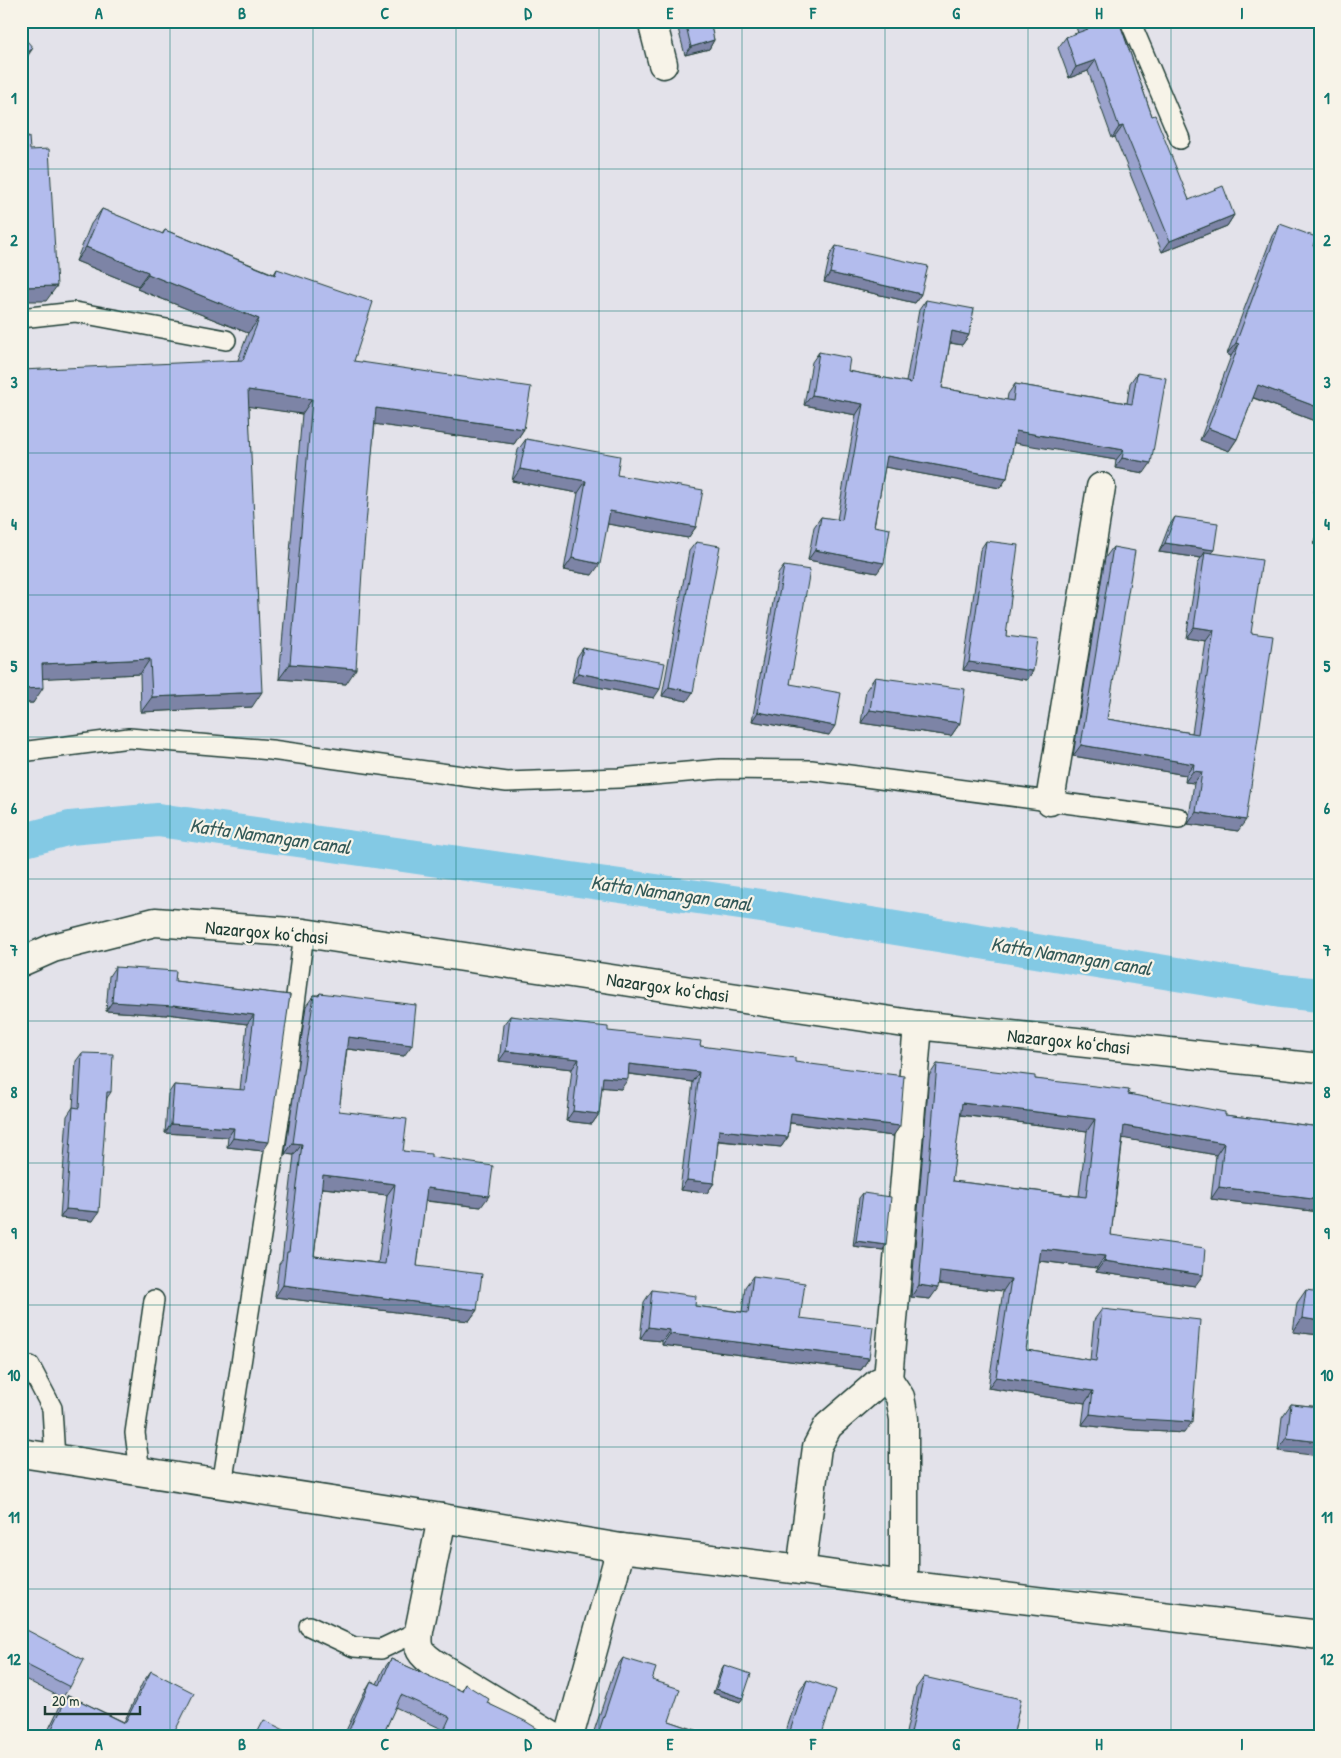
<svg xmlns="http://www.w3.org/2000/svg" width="1341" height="1758" viewBox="0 0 1341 1758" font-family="'Patrick Hand',sans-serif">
  <rect width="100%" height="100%" fill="#e3e2ea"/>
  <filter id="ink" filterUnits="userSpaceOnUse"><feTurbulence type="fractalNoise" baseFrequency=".02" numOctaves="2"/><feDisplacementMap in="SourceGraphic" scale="10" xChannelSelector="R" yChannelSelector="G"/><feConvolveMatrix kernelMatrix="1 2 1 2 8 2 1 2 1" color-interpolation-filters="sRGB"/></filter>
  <g filter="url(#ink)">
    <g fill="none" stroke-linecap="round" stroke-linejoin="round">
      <polyline stroke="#83c9e4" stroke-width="34" points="21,841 70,828 158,820 761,906 1281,991 1320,995"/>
      <defs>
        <g id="service">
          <polyline points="1130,21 1180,139"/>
          <polyline points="21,318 75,312 226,340"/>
          <polyline points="21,752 129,738 271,750 507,782 619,778 721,769 811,770 1179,818"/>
          <polyline points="21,1366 30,1366 52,1408 55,1459"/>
          <polyline points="140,1472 135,1433 154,1300"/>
          <polyline points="222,1485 285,1082 304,933"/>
          <polyline points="309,1626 354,1647 381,1649 419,1631"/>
        </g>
        <g id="minor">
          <polyline points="652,21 663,64"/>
          <polyline points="1050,801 1101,487"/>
          <polyline points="21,962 53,948 155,922 304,933 918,1025 1320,1068"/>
          <polyline points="888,1379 900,1397 904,1419 904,1585"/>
          <polyline points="21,1453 442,1518 621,1548 801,1570 904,1585 1320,1635"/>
          <path d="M442,1518L419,1631C417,1650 420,1653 435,1664L555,1737"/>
          <polyline points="801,1570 817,1447 828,1426 879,1382 888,1379 918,1025"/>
          <polyline points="569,1737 621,1548"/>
        </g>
      </defs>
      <use href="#service" stroke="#1f3d34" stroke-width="22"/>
      <use href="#minor" stroke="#1f3d34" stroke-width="31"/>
      <use href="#service" stroke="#f7f3e8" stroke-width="19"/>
      <use href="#minor" stroke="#f7f3e8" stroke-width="28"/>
    </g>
    <g fill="#9aa2cc" stroke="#1f3d34" fill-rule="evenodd">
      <polygon points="676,21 710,21 714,40 709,49 685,55"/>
      <polygon points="1074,21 1119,21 1152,116 1189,200 1234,215 1227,226 1162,252 1115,137 1112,138 1088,71 1069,78 1058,48 1066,37 1078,33"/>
      <polygon points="102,209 162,234 165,230 274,274 277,269 354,361 524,429 514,444 375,424 346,684 279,679 302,414 249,406 252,707 141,712 140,674 43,678 33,703 21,703 238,360 248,333 137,289 138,286 76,261 91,224"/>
      <polygon points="1280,224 1313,246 1320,249 1320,423 1253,398 1237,439 1229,451 1200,440 1231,356 1227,354 1272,236"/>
      <polygon points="836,246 921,294 915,303 824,282 830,255"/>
      <polygon points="926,300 969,335 962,345 950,343 942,388 1007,400 1008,394 1015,384 1127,403 1130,383 1137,373 1144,473 1115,468 1116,460 1014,442 1007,478 1000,488 885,467 874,526 877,573 808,560 814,527 821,517 837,520 856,415 804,405 812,362 819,352 848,371 906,382 919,310"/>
      <polygon points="526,439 617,475 696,527 688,538 608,524 592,575 564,570 578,493 512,481 518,450"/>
      <polygon points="1320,477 1320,494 1314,492"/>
      <polygon points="1175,517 1214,550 1212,553 1251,633 1238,831 1188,824 1194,783 1185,782 1186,775 1073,756 1105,558 1113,547 1107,719 1192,733 1206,641 1186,638 1198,563 1201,558 1159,552 1169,526"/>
      <polygon points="1320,526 1320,546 1313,544"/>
      <polygon points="986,541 1006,636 1033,671 1027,680 963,670 980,550"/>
      <polygon points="696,542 687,701 662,696 689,551"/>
      <polygon points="784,566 790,684 829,735 752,721 778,574"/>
      <polygon points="583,648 654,698 572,682 577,657"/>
      <polygon points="875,677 960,723 951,736 861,723 866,690"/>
      <polygon points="115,967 175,981 290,995 263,1151 227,1147 228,1137 165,1133 168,1094 174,1085 240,1090 247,1024 167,1014 167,1015 106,1011 109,976"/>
      <path d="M320,993L404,1056L347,1049L339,1111L403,1151L431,1157L481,1207L425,1201L417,1266L477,1310L469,1321L275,1297L279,1264L282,1260L294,1155L285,1154L306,1006L314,995H318ZM322,1188L387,1195L378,1263L314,1256Z"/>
      <polygon points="510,1016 700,1046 795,1062 900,1126 893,1136 790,1123 788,1137 781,1147 718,1141 714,1183 707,1193 680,1190 693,1082 628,1074 621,1089 602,1087 599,1114 592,1124 566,1121 572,1069 499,1061 503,1025"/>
      <polygon points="82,1053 111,1092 107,1098 93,1221 60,1218 67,1116 73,1107 76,1061"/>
      <path d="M937,1064L1035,1079L1128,1094L1225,1115L1320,1127V1212L1211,1199L1216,1155L1123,1138L1111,1235L1195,1286L1096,1272L1097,1268L1039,1261L1026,1350L1090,1360L1094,1320L1102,1309L1184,1433L1117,1429L1082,1425L1085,1403L988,1388L1003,1291L939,1284L930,1299L911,1297L929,1076ZM960,1115L1087,1131L1079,1196L952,1181Z"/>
      <polygon points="863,1193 886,1245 883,1250 853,1246 859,1198"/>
      <polygon points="753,1276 800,1318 869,1358 861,1370 662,1345 662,1341 640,1339 644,1302 652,1290 695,1306 742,1312 745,1287"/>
      <polygon points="1306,1290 1320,1335 1293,1332 1297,1303"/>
      <polygon points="1291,1404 1320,1407 1278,1451 1282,1417"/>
      <polygon points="21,1627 70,1687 62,1698 21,1677"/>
      <polygon points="623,1658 652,1680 669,1721 716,1737 592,1737 615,1669"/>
      <polygon points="391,1659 461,1691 465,1684 487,1703 551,1737 438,1737 442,1729 395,1707 382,1737 343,1737 364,1693 371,1681 377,1684 383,1670"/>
      <polygon points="724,1665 743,1698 740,1702 713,1693 721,1670"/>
      <polygon points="151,1671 172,1737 45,1737 60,1706 68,1695 124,1722 143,1682"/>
      <polygon points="924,1677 1013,1737 905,1737 916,1688"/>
      <polygon points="807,1680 821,1737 784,1737 799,1692"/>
    </g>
    <g fill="#7d84a6" stroke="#1f3d34">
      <polygon points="714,40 709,49 685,55 691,47"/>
      <polygon points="33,48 27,57 21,62 21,58"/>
      <polygon points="1096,60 1088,71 1069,78 1076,67"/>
      <polygon points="1123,126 1115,137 1112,138 1119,127"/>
      <polygon points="1234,215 1227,226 1162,252 1170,241"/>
      <polygon points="86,247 148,272 138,286 76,261"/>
      <polygon points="830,273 921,294 915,303 824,282"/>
      <polygon points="148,274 259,319 248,333 137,289"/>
      <polygon points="57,286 46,301 21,301 21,287"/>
      <polygon points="952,331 969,335 962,345 945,342"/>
      <polygon points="1236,343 1239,344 1231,356 1227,354"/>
      <polygon points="1258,385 1320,408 1320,423 1249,396"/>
      <polygon points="248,390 312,399 302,414 238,405"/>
      <polygon points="812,395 863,404 856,415 804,405"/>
      <polygon points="376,408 524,429 514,444 366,423"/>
      <polygon points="1208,428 1237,439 1229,451 1200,440"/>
      <polygon points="1016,431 1124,450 1116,460 1009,442"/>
      <polygon points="887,456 1007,478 1000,488 879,466"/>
      <polygon points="1122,458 1151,463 1144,473 1115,468"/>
      <polygon points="520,469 586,481 578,493 512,481"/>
      <polygon points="1320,484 1320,494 1314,492"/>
      <polygon points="610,511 696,527 688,538 602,523"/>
      <polygon points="1320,534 1320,546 1313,544"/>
      <polygon points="1165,543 1214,550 1208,559 1205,552 1201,558 1159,552"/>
      <polygon points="815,550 884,563 877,573 808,560"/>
      <polygon points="572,558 600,564 592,575 564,570"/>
      <polygon points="1194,627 1214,630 1206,641 1186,638"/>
      <polygon points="150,659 140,674 32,679 42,664"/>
      <polygon points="969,662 1033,671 1027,680 963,670"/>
      <polygon points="290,664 356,669 346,684 279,679"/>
      <polygon points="578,673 660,689 654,698 572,682"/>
      <polygon points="669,687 693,692 687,701 662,696"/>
      <polygon points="43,688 33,703 21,703 21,689"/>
      <polygon points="262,692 252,707 141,712 152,697"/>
      <polygon points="870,710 960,723 951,736 861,723"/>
      <polygon points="758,712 835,726 829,735 752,721"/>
      <polygon points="1081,745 1194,764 1186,775 1073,756"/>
      <polygon points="1193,771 1202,772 1194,783 1185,782"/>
      <polygon points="1196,812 1246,820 1238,831 1188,824"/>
      <polygon points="112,1002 173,1005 254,1015 247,1024 167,1014 167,1015 106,1011"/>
      <polygon points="348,1037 412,1045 404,1056 340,1048"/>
      <polygon points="506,1051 579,1059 572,1069 499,1061"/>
      <polygon points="629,1064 699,1072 693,1082 622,1073"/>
      <polygon points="603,1077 628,1079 621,1089 596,1087"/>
      <polygon points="962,1103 1095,1119 1087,1131 954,1114"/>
      <polygon points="573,1111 599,1114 592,1124 566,1121"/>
      <polygon points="791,1113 900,1126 893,1136 784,1122"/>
      <polygon points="171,1124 234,1128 228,1137 165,1133"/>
      <polygon points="1124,1126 1224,1143 1216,1155 1116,1137"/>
      <polygon points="719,1130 788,1137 781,1147 712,1140"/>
      <polygon points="233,1138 269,1142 263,1151 227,1147"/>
      <polygon points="293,1143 302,1144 294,1155 285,1154"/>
      <polygon points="323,1175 395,1184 387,1195 315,1187"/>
      <polygon points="687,1180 714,1183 707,1193 680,1190"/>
      <polygon points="1219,1187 1320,1200 1320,1212 1211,1199"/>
      <polygon points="427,1188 489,1196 481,1207 419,1200"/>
      <polygon points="66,1209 99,1212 93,1221 60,1218"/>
      <polygon points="856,1241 886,1245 883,1250 853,1246"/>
      <polygon points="1041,1249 1105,1256 1097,1268 1033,1260"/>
      <polygon points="1104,1261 1203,1275 1195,1286 1096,1272"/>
      <polygon points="940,1271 1011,1279 1003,1291 932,1283"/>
      <polygon points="283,1285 477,1310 469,1321 275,1297"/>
      <polygon points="919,1285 938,1288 930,1299 911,1297"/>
      <polygon points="1302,1318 1320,1321 1320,1335 1293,1332"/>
      <polygon points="648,1327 670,1330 662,1341 640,1339"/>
      <polygon points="670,1334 869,1358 861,1370 662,1345"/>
      <polygon points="996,1377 1093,1391 1085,1403 988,1388"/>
      <polygon points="1090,1414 1192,1422 1184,1433 1117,1429 1082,1425"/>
      <polygon points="1287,1438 1320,1442 1320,1456 1278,1451"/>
      <polygon points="716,1689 743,1698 740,1702 713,1693"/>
    </g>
    <g fill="#b3bced" stroke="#1f3d34" fill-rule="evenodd">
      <polygon points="685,21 710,21 714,40 691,47"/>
      <polygon points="1085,21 1119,21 1152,116 1155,115 1189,200 1223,186 1234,215 1170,241 1123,126 1119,127 1096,60 1076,67 1066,37 1088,29"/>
      <polygon points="21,34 33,48 21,58"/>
      <polygon points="29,137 30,150 49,149 57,286 21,287 21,138"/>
      <polygon points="102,209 163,234 165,230 275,275 277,269 373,302 354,361 531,387 524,429 376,408 362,571 356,669 290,664 312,399 248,390 262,692 152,697 150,659 42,664 43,688 21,689 21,370 243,360 259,319 148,274 148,272 86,247"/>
      <polygon points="1280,224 1316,237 1313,246 1320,249 1320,408 1258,385 1237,439 1208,428 1239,344 1236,343"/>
      <polygon points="836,246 928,266 921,294 830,273"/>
      <polygon points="926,300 974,309 969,335 952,331 942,388 1013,401 1015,384 1132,404 1137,373 1166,378 1151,463 1122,458 1124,450 1016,431 1007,478 887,456 874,526 890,529 884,563 815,550 821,517 842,520 863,404 812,395 819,352 850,358 848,371 911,383"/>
      <polygon points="526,439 620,456 617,475 703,490 696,527 610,511 600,564 572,558 586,481 520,469"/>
      <polygon points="1175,517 1218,523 1214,550 1165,543"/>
      <polygon points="986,541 1018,545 1006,636 1038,640 1033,671 969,662"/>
      <polygon points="696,542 720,546 693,692 669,687"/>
      <polygon points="1113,547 1135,551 1107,719 1198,734 1214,630 1194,627 1205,552 1262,560 1251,633 1273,636 1246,820 1196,812 1202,772 1193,771 1194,764 1081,745"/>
      <polygon points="784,566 810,570 790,684 841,693 835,726 758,712"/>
      <polygon points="583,648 665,663 660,689 578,673"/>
      <polygon points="875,677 965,689 960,723 870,710"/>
      <polygon points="115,967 176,971 175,981 290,995 269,1142 233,1138 234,1128 171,1124 174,1085 245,1090 254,1015 173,1005 173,1006 112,1002"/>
      <path d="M320,993L416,1005L412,1045L348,1037L339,1111L407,1119L403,1151L431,1154V1157L493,1166L489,1196L427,1188L417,1266L482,1274L477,1310L283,1285L287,1252H289L302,1144L293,1143L314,995L319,996ZM323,1175L395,1184L385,1264L314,1256Z"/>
      <polygon points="510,1016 608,1027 608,1031 701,1041 700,1046 795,1058 795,1062 904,1076 900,1126 791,1113 788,1137 719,1130 714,1183 687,1180 699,1072 629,1064 628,1079 603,1077 599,1114 573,1111 579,1059 506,1051"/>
      <polygon points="82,1053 113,1054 111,1092 107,1092 99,1212 66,1209 73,1107 79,1108"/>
      <path d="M937,1064L1035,1076V1079L1129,1090L1128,1094L1225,1112V1115L1320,1127V1200L1219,1187L1224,1143L1124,1126L1111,1235L1205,1248L1203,1275L1104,1261L1105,1256L1041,1249L1026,1350L1096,1361L1102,1309L1200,1320L1192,1422L1125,1418L1090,1414L1093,1391L996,1377L1011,1279L940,1271L938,1288L919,1285ZM962,1103L1095,1119L1086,1197L952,1181Z"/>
      <polygon points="863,1193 891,1197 886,1245 856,1241"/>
      <polygon points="753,1276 805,1283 800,1318 873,1327 869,1358 670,1334 670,1330 648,1327 652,1290 696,1296 695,1306 748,1313"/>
      <polygon points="1306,1290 1320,1292 1320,1321 1302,1318"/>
      <polygon points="1291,1404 1320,1407 1320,1442 1287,1438"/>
      <polygon points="21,1627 84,1660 70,1687 21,1662"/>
      <polygon points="623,1658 656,1668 652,1680 680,1689 669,1721 716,1737 597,1737"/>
      <polygon points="391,1659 462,1691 465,1684 489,1699 487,1703 525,1721 551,1737 441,1737 450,1717 401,1695 382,1737 346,1737 371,1681 380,1685"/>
      <polygon points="724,1665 751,1674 743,1698 716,1689"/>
      <polygon points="151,1671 194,1693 172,1737 48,1737 68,1695 125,1723"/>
      <polygon points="924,1677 1021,1699 1013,1737 910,1737"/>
      <polygon points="807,1680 836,1690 821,1737 788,1737"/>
      <polygon points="264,1720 298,1737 255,1737"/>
      <polygon points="1242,1733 1320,1735 1320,1737 1242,1737"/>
    </g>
  </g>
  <path fill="none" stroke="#0f766e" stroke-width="1" stroke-opacity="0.55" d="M170,21V1737M313,21V1737M456,21V1737M599,21V1737M742,21V1737M885,21V1737M1028,21V1737M1171,21V1737M21,169H1320M21,311H1320M21,453H1320M21,595H1320M21,737H1320M21,879H1320M21,1021H1320M21,1163H1320M21,1305H1320M21,1447H1320M21,1589H1320"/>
  <g text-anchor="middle" stroke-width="4.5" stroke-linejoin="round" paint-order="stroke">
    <g font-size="19" fill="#1f3d34" stroke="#f7f3e8">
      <text transform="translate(267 932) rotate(5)" y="7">Nazargox koʻchasi</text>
      <text transform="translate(668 987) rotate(8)" y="7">Nazargox koʻchasi</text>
      <text transform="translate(1069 1041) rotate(6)" y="7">Nazargox koʻchasi</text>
    </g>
    <g font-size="20" font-style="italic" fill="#335957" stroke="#f7f3e8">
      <text transform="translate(270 836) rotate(8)" y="7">Katta Namangan canal</text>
      <text transform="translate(671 893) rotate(8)" y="7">Katta Namangan canal</text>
      <text transform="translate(1071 956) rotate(9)" y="7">Katta Namangan canal</text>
    </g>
  </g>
  <rect width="1341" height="1758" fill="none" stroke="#f7f3e8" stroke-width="55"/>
  <path d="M45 1706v8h95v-8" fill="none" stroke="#1f3d34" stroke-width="2.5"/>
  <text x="52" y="1706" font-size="15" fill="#1f3d34" stroke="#f7f3e8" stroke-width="4" paint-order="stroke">20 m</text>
  <rect x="28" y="28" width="1286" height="1702" fill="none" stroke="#0f766e" stroke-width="2"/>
  <g font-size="16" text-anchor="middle" font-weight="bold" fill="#0f766e">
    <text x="99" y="19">A</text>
    <text x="242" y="19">B</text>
    <text x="385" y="19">C</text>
    <text x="528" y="19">D</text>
    <text x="670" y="19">E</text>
    <text x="813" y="19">F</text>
    <text x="956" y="19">G</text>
    <text x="1099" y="19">H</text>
    <text x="1242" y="19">I</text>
    <text x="14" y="104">1</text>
    <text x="1327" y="104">1</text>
    <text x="14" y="246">2</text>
    <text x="1327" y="246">2</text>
    <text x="14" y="388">3</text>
    <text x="1327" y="388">3</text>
    <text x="14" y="530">4</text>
    <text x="1327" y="530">4</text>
    <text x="14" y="672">5</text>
    <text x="1327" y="672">5</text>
    <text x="14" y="814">6</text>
    <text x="1327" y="814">6</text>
    <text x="14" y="956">7</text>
    <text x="1327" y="956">7</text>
    <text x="14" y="1098">8</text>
    <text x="1327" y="1098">8</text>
    <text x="14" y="1239">9</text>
    <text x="1327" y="1239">9</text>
    <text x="14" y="1381">10</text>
    <text x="1327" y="1381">10</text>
    <text x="14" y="1523">11</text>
    <text x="1327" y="1523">11</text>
    <text x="14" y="1665">12</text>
    <text x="1327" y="1665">12</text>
    <text x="99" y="1750">A</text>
    <text x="242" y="1750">B</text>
    <text x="385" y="1750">C</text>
    <text x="528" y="1750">D</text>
    <text x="670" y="1750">E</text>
    <text x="813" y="1750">F</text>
    <text x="956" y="1750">G</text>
    <text x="1099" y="1750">H</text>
    <text x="1242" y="1750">I</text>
  </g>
</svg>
